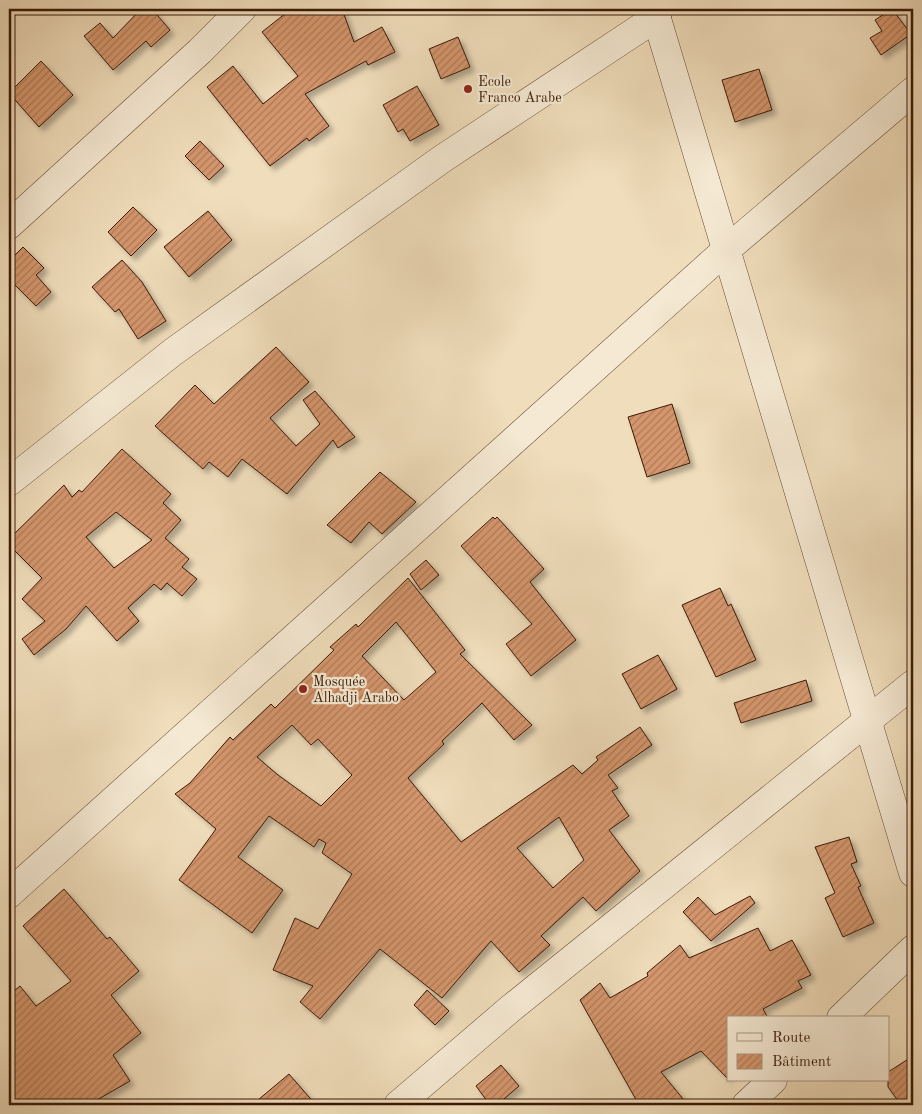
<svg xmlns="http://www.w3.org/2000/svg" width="922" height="1114" viewBox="0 0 922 1114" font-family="'Old Standard TT',serif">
  <defs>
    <pattern id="building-hatch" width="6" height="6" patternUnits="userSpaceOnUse" patternTransform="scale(1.25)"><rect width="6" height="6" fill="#d5966d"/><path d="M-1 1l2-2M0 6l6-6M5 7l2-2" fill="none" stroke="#ae7a58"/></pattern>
    <filter id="shadow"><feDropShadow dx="4.5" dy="4.5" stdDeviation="2.5" flood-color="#0004"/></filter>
  </defs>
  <rect width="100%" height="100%" fill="#f0ddbb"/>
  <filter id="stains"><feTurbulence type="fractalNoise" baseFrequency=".004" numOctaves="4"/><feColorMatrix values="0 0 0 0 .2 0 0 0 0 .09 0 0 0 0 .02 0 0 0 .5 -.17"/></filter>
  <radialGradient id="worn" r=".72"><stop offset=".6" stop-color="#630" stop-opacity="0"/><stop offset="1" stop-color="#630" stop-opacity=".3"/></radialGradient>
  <g fill="url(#building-hatch)" stroke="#391906" fill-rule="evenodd" filter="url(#shadow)">
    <polygon points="141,9 152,9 170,30 151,47 146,41 113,70 84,36 100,23 113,38"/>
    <polygon points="291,9 342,9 354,42 382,27 395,52 368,65 366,61 305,94 329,126 309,141 307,138 270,166 207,87 233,66 263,104 298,76 262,32"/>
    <polygon points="892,9 911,34 881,55 870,38 882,31 875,20"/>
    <polygon points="458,37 470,67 441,79 429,49"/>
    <polygon points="41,61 73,95 39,127 9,93"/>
    <polygon points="759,69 772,110 735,122 722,80"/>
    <polygon points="417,86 439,125 410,141 403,129 398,132 383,105"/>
    <polygon points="200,141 224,166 209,180 185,156"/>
    <polygon points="133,207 157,230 131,256 108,232"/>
    <polygon points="208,211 232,240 189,277 164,247"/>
    <polygon points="23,247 44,268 36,275 51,292 36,306 9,279 9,261"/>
    <polygon points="122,260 142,282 166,321 138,339 119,309 115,312 92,287"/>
    <polygon points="276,347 309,382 270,418 296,446 320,424 303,400 315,391 355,437 338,448 333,440 287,494 242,459 228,477 209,462 203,469 155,426 195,385 214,404"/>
    <polygon points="672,404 690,463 647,477 628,417"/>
    <path d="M122,449L171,494L163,503L181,520L165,538L189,559L182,567L197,579L182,596L167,583L161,590L154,584L128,608L139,621L117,641L86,606L66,629L34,655L22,639L45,621L22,599L42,578L9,545V539L64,485L72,497L79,490L82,492ZM116,512L152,540L114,568L86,537Z"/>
    <polygon points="380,472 416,502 382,534 369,522 351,543 327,525"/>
    <polygon points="493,517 495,519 497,517 544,569 530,582 576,640 531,676 506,644 532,624 461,546"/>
    <polygon points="426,560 439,575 421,590 410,574"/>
    <path d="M408,578L465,650L460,654L532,725L514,740L482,703L442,741L444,744L408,778L461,842L573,765L582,774L598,760L596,757L640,727L652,745L608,775L618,788L612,791L629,816L609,830L640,871L596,911L583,897L541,936L550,945L519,972L491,941L442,998L380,949L320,1019L300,1002L313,986L273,970L295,918L318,929L352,874L322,853L326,843L319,839L314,847L269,816L238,857L283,890L252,933L179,880L216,829L175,794L190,783L230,737L233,740L271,704L275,708L334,650L330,647L356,624L358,627ZM396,622L436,672L404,700L362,656ZM292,725L311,745L318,739L352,775L321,806L278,775L257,757ZM559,817L584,860L553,888L517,848Z"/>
    <polygon points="720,588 728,606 731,604 756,660 716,677 682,605"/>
    <polygon points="658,655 677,689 641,709 622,674"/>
    <polygon points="806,680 812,701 741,723 734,703"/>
    <polygon points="849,837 857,862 851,864 861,886 858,887 874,923 843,937 825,898 835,893 815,847"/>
    <polygon points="64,889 107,939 110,937 139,971 111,995 141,1033 113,1055 130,1081 88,1105 18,1105 9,1094 9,995 20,986 36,1006 71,981 23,926"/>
    <polygon points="750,896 755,903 711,941 683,912 698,897 715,915"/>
    <polygon points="758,928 770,951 792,940 811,975 798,981 802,988 763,1009 768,1018 728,1018 728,1079 701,1051 661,1072 688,1105 639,1105 580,1000 600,983 610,998 648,976 647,973 680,945 689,958"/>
    <polygon points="427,990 449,1011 435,1025 414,1005"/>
    <polygon points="913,1056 913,1105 901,1105 888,1087 888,1072"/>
    <polygon points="501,1065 519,1086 497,1105 490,1105 476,1086"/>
    <polygon points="289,1074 316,1105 252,1105"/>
  </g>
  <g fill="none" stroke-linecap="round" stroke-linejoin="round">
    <defs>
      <g id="minor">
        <polyline points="654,9 913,873"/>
        <polyline points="9,225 200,51 242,9"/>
        <polyline points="9,482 173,352 442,159 657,17"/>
        <polyline points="9,894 726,250 913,91"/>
        <polyline points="841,1018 913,949"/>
        <polyline points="398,1105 510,1009 913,684"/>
        <polyline points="746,1105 773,1080"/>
      </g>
    </defs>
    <use href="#minor" stroke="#674a33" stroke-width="29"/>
    <use href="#minor" stroke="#f5e9d3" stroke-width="28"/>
  </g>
  <g fill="#8f2418" stroke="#f5e9d3" stroke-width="2">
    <circle cx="468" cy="89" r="5"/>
    <circle cx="303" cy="689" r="5"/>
  </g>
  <g text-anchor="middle" stroke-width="4.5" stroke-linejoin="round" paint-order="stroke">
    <g font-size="14" fill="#391906" stroke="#f5e9d3" text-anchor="start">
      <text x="478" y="86">Ecole<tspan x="478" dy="16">Franco Arabe</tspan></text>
      <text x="313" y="686">Mosquée<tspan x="313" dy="16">Alhadji Arabo</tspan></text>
    </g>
  </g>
  <rect width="922" height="1114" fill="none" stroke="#f0ddbb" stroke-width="30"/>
  <rect x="10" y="10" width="902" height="1094" fill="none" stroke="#391906" stroke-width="2.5"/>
  <rect x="15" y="15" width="892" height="1084" fill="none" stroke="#391906"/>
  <rect x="727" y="1016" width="162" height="65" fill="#f5e9d3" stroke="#aa9681"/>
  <rect x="737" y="1033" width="25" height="8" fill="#f5e9d3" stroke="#aa9681"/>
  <text x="772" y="1042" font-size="15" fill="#391906">Route</text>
  <rect x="737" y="1054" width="25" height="15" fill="url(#building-hatch)" stroke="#aa9681"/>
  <text x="772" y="1066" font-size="15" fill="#391906">Bâtiment</text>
  <rect width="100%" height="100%" filter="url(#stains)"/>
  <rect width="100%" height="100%" fill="url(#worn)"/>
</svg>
